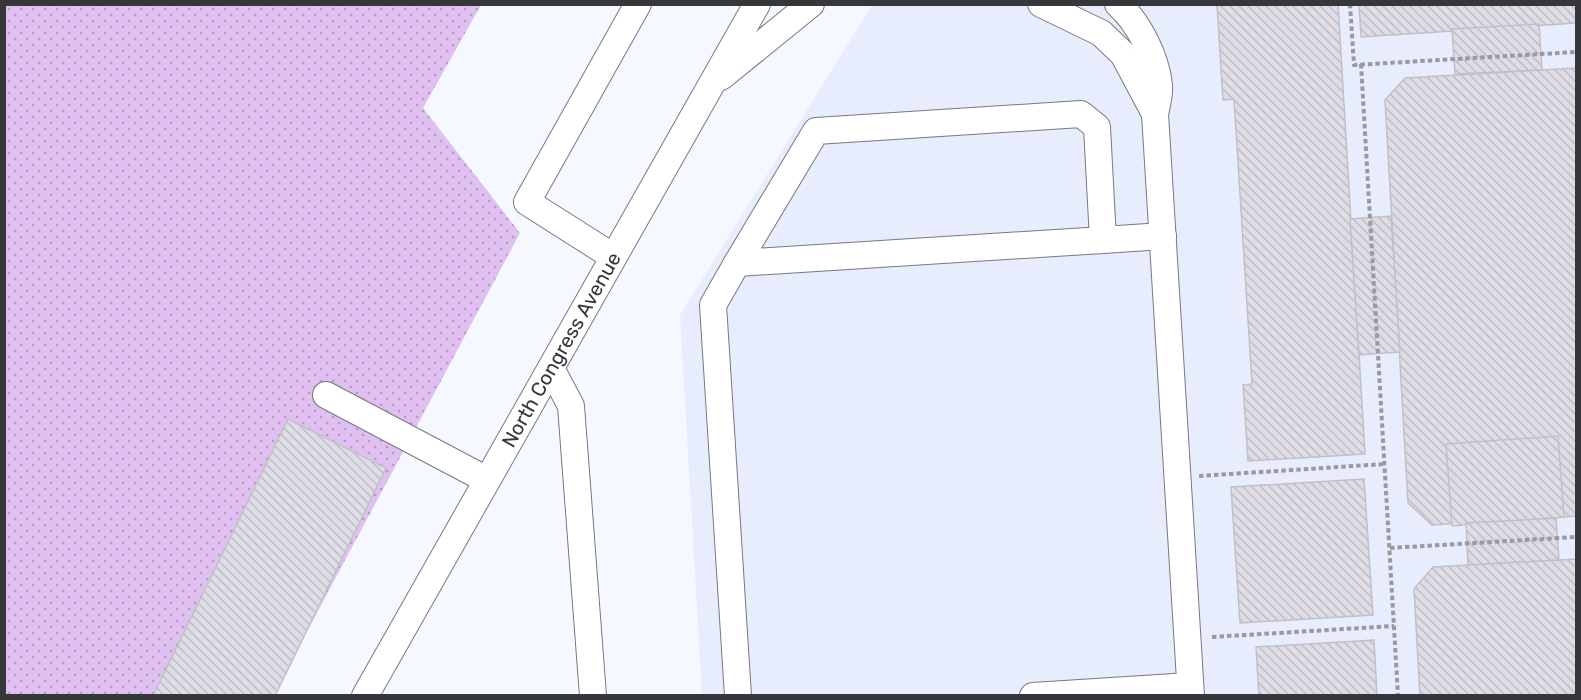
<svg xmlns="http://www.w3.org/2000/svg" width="1581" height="700" viewBox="0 0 1581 700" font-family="Rubik,sans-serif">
  <defs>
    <pattern id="grass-dots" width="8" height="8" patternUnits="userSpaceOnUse" patternTransform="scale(1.5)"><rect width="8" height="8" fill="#dfc0f0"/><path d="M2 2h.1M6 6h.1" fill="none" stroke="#b69dc3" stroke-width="1.8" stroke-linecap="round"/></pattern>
    <pattern id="building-back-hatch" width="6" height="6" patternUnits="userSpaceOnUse" patternTransform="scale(1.5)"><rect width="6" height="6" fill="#dedde6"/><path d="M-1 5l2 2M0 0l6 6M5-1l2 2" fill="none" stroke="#bfbec6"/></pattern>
  </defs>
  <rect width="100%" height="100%" fill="#f6f8ff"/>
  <polygon fill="#e7edfd" points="872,5 1576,5 1576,695 702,695 680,315"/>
  <polygon fill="url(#grass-dots)" points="4,5 481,5 423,108 520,233 273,695 5,695"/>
  <g fill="url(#building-back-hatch)" stroke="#c1c0c8" stroke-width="1.5">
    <polygon points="1217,4 1338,4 1365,454 1248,461 1243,385 1252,384 1234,99 1223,100"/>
    <polygon points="1359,4 1576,4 1576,23 1361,37"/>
    <polygon points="1539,24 1542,70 1455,74 1452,29"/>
    <polygon points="1576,68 1576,516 1432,525 1408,503 1385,100 1405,78"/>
    <polygon points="1391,216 1400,352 1359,355 1350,219"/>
    <polygon points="288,419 386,468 275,696 153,696"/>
    <polygon points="1558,436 1564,517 1452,526 1446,444"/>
    <polygon points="1364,479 1373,615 1240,623 1231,487"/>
    <polygon points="1556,518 1559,560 1468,565 1466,523"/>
    <polygon points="1576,559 1576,696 1420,696 1414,589 1433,567"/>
    <polygon points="1374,640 1377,696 1259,696 1256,647"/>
  </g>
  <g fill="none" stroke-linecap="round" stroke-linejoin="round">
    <defs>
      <g id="minor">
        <polyline points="1041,4 1101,33 1123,54 1155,114"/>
        <path d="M1118,4C1139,23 1156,57 1159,85C1160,94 1157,105 1155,114L1191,696"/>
        <polyline points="721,77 811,4"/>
        <polyline points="1103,240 1097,127 1081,114 816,131 737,263 1103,240 1163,236"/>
        <polyline points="612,256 527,202 638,4"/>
        <polyline points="737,263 713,305 738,696"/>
        <polyline points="551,368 571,406 593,696"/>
        <polyline points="326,395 487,480"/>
        <path id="s1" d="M365,696L757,4"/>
        <polyline points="1033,696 1190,686"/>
      </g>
    </defs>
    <use href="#minor" stroke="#767981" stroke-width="28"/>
    <g stroke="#999a9f" stroke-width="4" stroke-dasharray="4.5 3" stroke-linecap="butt">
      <polyline points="1350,4 1354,65 1576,52"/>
      <polyline points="1361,64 1398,696"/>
      <polyline points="1199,476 1385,464"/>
      <polyline points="1390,548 1576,537"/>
      <polyline points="1212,637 1394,626"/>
    </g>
    <use href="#minor" stroke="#fff" stroke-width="26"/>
  </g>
  <g text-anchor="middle" stroke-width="4.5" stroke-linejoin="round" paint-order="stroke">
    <g font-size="20" fill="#36373a" stroke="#fff">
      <text dy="7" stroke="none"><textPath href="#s1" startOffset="398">North Congress Avenue</textPath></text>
    </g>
  </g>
  <rect width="1581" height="700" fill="none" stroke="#36373a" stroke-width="12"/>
</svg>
